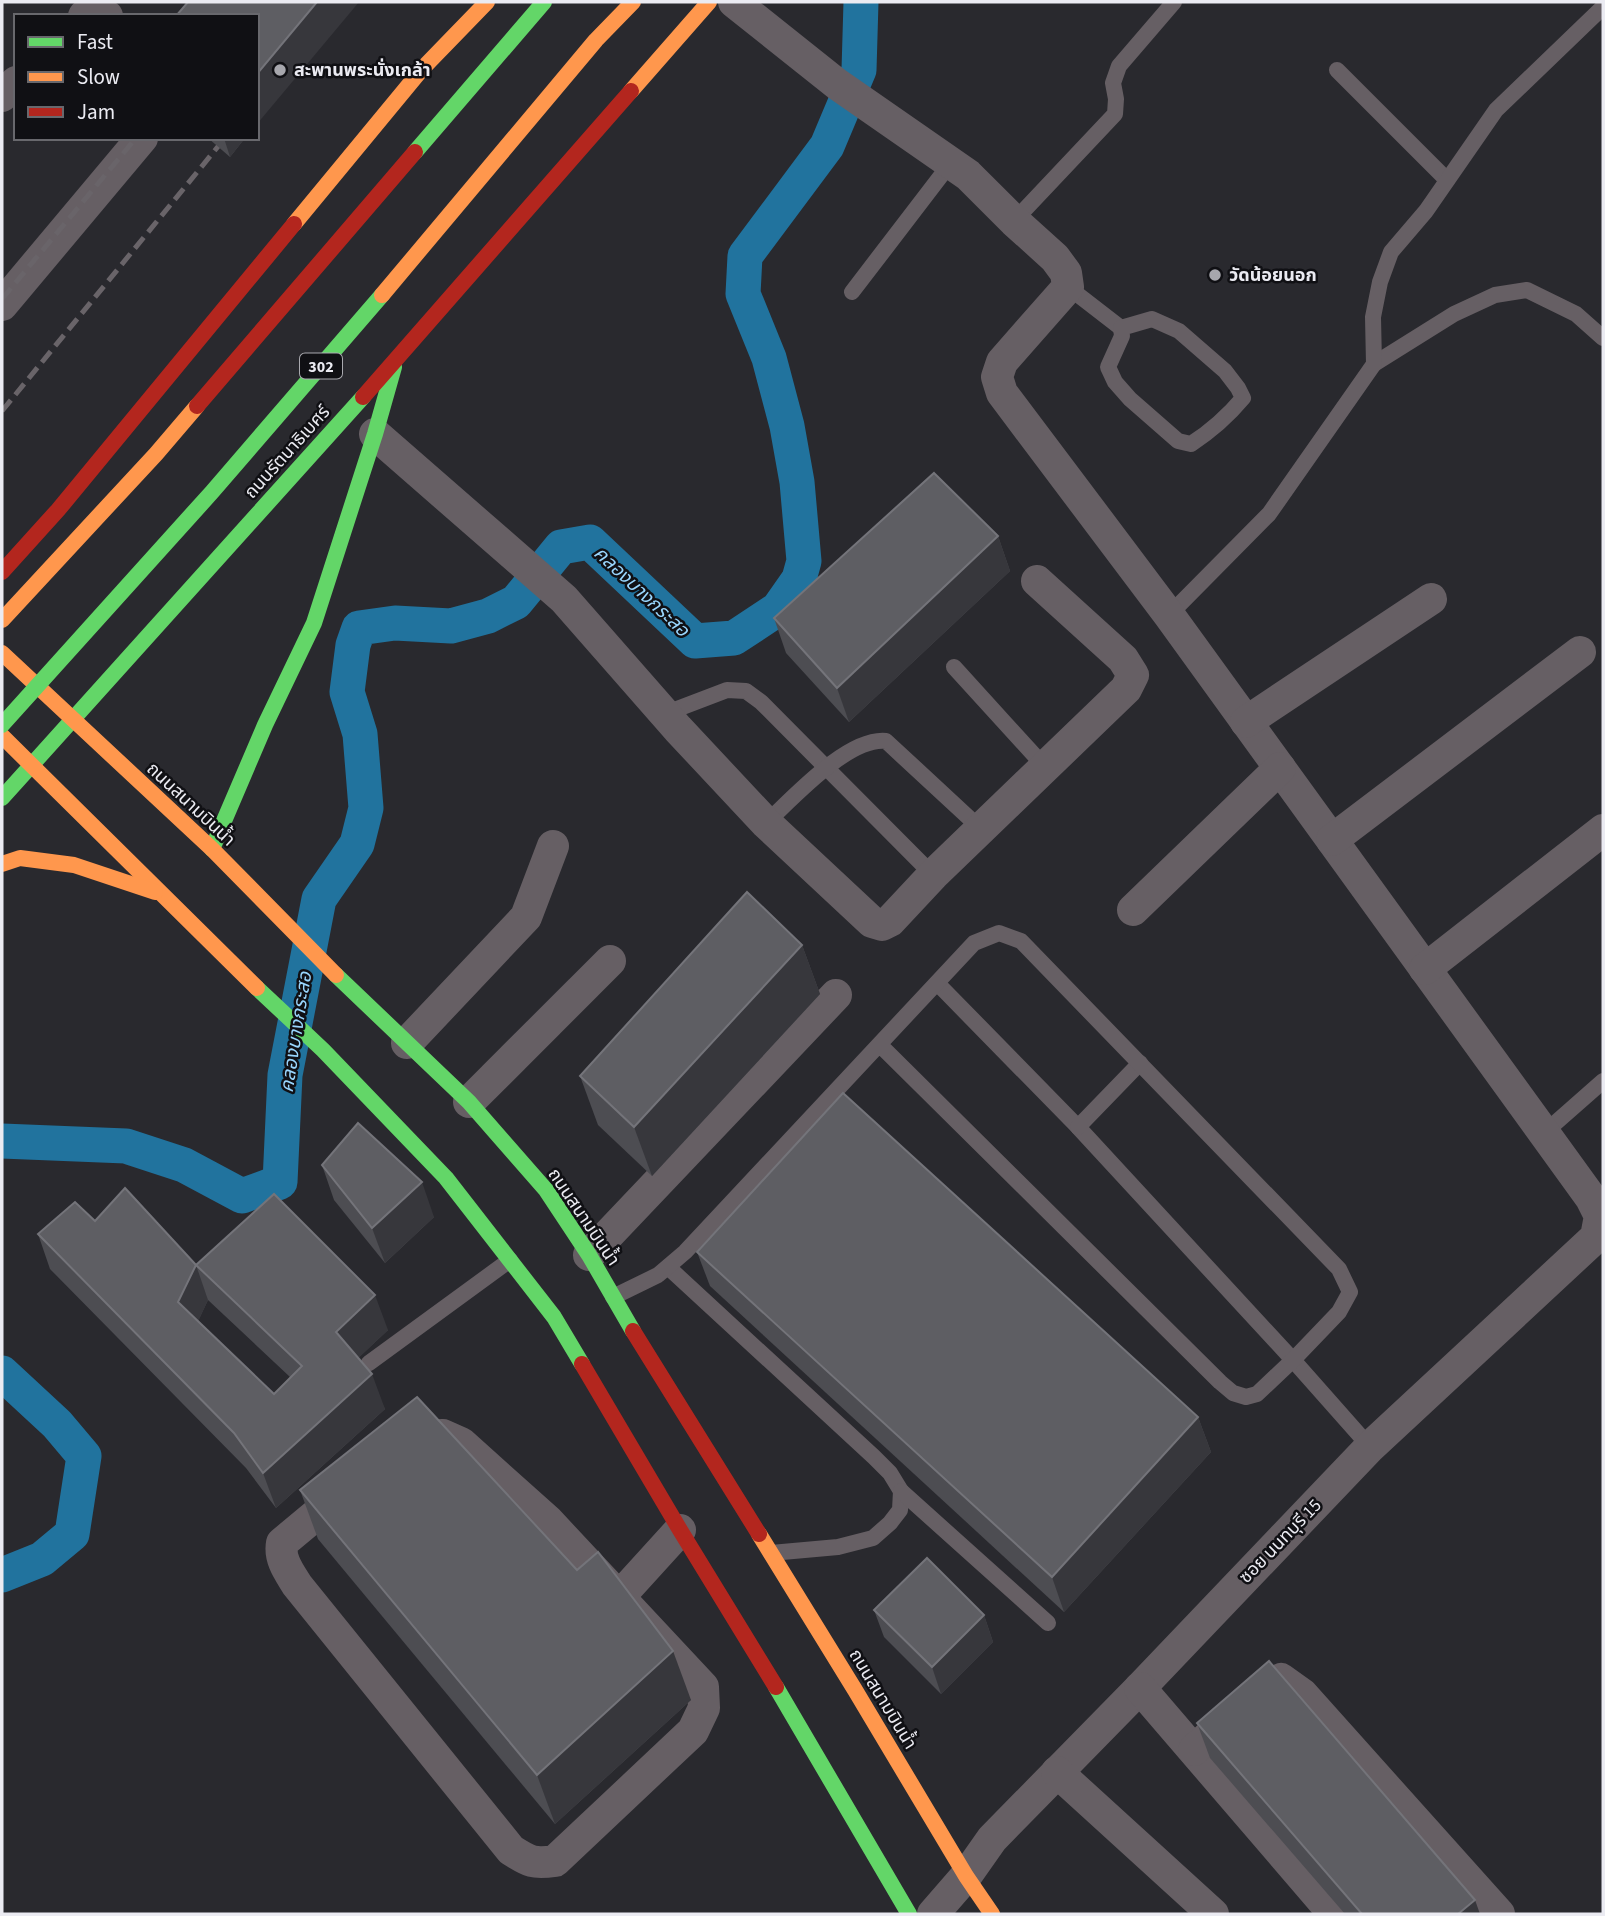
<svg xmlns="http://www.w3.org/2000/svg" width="1605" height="1916" viewBox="0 0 1605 1916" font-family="'Source Sans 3','Noto Sans Thai',sans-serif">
  <rect width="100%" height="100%" fill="#29292e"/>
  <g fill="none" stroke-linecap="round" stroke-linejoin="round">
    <g stroke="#21739e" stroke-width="35">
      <polyline points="2,1141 126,1146 184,1165 242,1196 280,1182 285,1075 319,899 357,844 366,808 360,734 347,692 353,645 359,628 395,623 451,626 488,616 516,602 561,547 590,542 695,641 734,638 778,609 799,579 804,561 797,482 787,426 769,358 743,294 745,256 827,146 859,70 861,2"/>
      <polyline points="2,1373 57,1424 84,1456 72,1534 42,1559 2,1575"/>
    </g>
    <g stroke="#665f64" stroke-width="16">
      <polyline points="1337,70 1447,180"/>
      <polyline points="1014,221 1115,114 1116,99 1113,83 1119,66 1174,2"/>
      <polyline points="1068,287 1121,328"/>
      <polyline points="852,292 950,164"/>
      <path d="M1152,319L1179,331L1225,371L1238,388L1243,398C1228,416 1211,431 1191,444L1178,441L1130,399L1115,382L1108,367L1122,336L1121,328Z"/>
      <polyline points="1374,364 1454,314 1495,295 1527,290 1576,314 1603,338"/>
      <polyline points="1169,615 1269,514 1374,364 1373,317 1380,282 1391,252 1426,211 1496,110 1603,7"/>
      <polyline points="954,667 1045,767"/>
      <polyline points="664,714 727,690 746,691 761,702 933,875"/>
      <path d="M766,823C793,798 848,737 886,741L981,829"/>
      <polyline points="937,983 1078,1127 1293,1360 1370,1447"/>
      <polyline points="1078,1127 1140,1063"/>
      <polyline points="1544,1133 1603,1081"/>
      <polyline points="668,1267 874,1457 890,1473 901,1491 900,1510 890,1523 873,1538 838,1547 771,1553"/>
      <polyline points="613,1297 658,1275 685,1252 974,943 999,933 1021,941 1339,1269 1350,1292 1339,1312 1293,1360 1257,1394 1246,1397 1233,1393 1220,1382 880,1045"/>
      <polyline points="369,1363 510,1260"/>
      <polyline points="901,1491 1048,1623"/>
    </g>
    <g stroke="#665f64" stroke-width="32">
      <polyline points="734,2 837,84 968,175 1014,221 1055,258 1066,273 1068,287 1002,362 997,377 1002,393 1169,615 1544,1133 1591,1198 1600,1216 1596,1237 1370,1447 1140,1688 992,1839 966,1876 933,1914"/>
      <path d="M84,16C91,14 101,12 107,16"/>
      <polyline points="2,96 16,82"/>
      <polyline points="2,305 142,138"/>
      <polyline points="375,434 564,599 678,729 766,823 872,922 882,925 890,921 933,875 1126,689 1133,675 1123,659 1037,581"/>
      <polyline points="1246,722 1431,599"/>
      <polyline points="1332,840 1580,652"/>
      <polyline points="1133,910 1280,768"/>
      <polyline points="1425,969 1603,830"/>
      <polyline points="407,1043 526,917 553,846"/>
      <polyline points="469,1102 610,961"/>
      <polyline points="589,1255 836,995"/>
      <path d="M443,1435L461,1443L548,1521L703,1687L704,1708L693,1731L555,1861C533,1864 530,1862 511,1850L297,1585C289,1572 279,1559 282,1543L348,1488L426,1436Z"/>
      <polyline points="620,1596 680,1530"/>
      <polyline points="1140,1688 1334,1914"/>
      <polyline points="1194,1750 1261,1689 1281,1679 1302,1694 1499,1914"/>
      <polyline points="1057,1772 1213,1914"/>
    </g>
    <g stroke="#63d668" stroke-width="16">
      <polyline points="415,152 544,2"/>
      <polyline points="2,798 363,397"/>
      <polyline points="212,849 265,725 314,623 375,434 394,367"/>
      <polyline points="336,975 469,1102 546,1190 589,1255 633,1331"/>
      <polyline points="257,988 323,1050 446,1178 554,1317 582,1364"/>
      <polyline points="776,1687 909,1914"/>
    </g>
    <g stroke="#ff974d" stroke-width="16">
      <polyline points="631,91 709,2"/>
      <polyline points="294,224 422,69 487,2"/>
      <polyline points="2,620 156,454 197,406"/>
      <polyline points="2,653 212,849 336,975"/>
      <polyline points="2,736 257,988"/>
      <polyline points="2,864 20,858 74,865 155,892"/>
      <polyline points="759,1534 855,1690 966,1876 992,1914"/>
    </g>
    <g stroke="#b3261e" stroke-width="16">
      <polyline points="363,397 631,91"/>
      <polyline points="197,406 415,152"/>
      <polyline points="2,572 58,510 294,224"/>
      <polyline points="633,1331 759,1534"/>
      <polyline points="582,1364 680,1530 776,1687"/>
    </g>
    <g stroke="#696469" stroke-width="5" stroke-dasharray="14 7" stroke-linecap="butt">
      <polyline points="2,299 136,138"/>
      <polyline points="2,411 225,138"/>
    </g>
    <polyline stroke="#63d668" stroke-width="16" points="2,725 212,492 382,295"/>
    <polyline stroke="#ff974d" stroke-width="16" points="382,295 596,40 633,2"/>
  </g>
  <g fill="#4d4d52" fill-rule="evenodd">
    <polygon points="208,138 245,138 230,157"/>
    <polygon points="998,536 1010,571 849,722 786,653 774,618"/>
    <polygon points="802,945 820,994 652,1176 598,1125 580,1076"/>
    <polygon points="322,1165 434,1217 385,1263 334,1200"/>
    <path d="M95,1221L196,1265L388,1330L358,1358L385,1409L276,1508L246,1468L50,1269L38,1234ZM208,1300L290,1377L274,1394L198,1321Z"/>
    <polygon points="697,1252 1198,1417 1211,1452 1064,1612 710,1286"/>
    <polygon points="300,1490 691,1700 555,1824 318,1539"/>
    <polygon points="874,1610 984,1615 993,1642 941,1694 884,1637"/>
    <polygon points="1197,1723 1480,1914 1345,1914 1210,1758"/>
  </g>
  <g fill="#37373c">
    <polygon points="317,2 359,2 257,124 257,74"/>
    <polygon points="224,138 245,138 230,157"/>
    <polygon points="998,536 1010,571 849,722 837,688"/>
    <polygon points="802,945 820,994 652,1176 634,1127"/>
    <polygon points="422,1182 434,1217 385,1263 372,1228"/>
    <polygon points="196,1265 208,1300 191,1337 178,1302"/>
    <polygon points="375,1295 388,1330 349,1367 336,1332"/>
    <polygon points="372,1374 385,1409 276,1508 263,1473"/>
    <polygon points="1198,1417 1211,1452 1064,1612 1052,1577"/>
    <polygon points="984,1615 993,1642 941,1694 932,1667"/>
    <polygon points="673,1651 691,1700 555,1824 537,1775"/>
    <polygon points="1475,1900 1480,1914 1458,1914"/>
  </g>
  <g fill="#5e5e63" stroke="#74747a" stroke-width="2" fill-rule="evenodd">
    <polygon points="188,2 317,2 257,74 257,16 176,16"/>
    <polygon points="934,473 998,536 837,688 774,618"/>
    <polygon points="747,892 802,945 634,1127 580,1076"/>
    <polygon points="843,1093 1198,1417 1052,1577 697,1252"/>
    <polygon points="358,1123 422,1182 372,1228 322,1165"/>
    <path d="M125,1188L196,1265L274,1194L375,1295L336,1332L372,1374L263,1473L234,1433L38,1234L75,1202L95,1221ZM196,1265L302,1366L274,1394L178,1302Z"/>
    <polygon points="417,1397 577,1570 598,1552 673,1651 537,1775 300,1490"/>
    <polygon points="927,1558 984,1615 932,1667 874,1610"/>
    <polygon points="1269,1661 1475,1900 1458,1914 1362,1914 1197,1723"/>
  </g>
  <g fill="#a7a7ad" stroke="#101014" stroke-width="2.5">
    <circle cx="280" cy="70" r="7"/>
    <circle cx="1215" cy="275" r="7"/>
  </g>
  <g text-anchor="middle" stroke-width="5" stroke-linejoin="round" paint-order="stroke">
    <rect fill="#101014" stroke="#a9a9af" stroke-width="2" x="300" y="353.5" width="42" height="25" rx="5"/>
    <g font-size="16" font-weight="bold" fill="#ebebf2">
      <text x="321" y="372">302</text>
    </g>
    <g font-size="18" font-weight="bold" fill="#ebebf2" stroke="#101014" text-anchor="start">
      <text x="294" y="76">สะพานพระนั่งเกล้า</text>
      <text x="1229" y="281">วัดน้อยนอก</text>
    </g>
    <g font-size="18" fill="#ebebf2" stroke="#101014">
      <text transform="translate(287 452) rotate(-48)" y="6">ถนนรัตนาธิเบศร์</text>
      <text transform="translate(191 804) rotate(43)" y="6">ถนนสนามบินน้ำ</text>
      <text transform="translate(584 1217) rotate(56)" y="6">ถนนสนามบินน้ำ</text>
      <text transform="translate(1280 1541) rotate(-46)" y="6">ซอย นนทบุรี 15</text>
      <text transform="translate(883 1699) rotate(59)" y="6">ถนนสนามบินน้ำ</text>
    </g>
    <g font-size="19" font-style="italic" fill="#99d6fd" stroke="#101014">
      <text transform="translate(642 591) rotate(43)" y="7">คลองบางกระสอ</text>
      <text transform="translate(295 1032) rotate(-81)" y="7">คลองบางกระสอ</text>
    </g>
  </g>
  <rect width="1605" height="1916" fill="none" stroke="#ebebf2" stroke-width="7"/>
  <rect x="14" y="14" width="245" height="126" fill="#101014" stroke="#68686d" stroke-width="2"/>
  <rect x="28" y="37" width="35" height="10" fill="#63d668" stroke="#68686d" stroke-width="2"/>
  <text x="77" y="49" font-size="21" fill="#ebebf2">Fast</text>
  <rect x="28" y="72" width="35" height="10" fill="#ff974d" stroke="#68686d" stroke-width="2"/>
  <text x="77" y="84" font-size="21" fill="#ebebf2">Slow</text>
  <rect x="28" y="107" width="35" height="10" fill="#b3261e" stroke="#68686d" stroke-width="2"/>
  <text x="77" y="119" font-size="21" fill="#ebebf2">Jam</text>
</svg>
